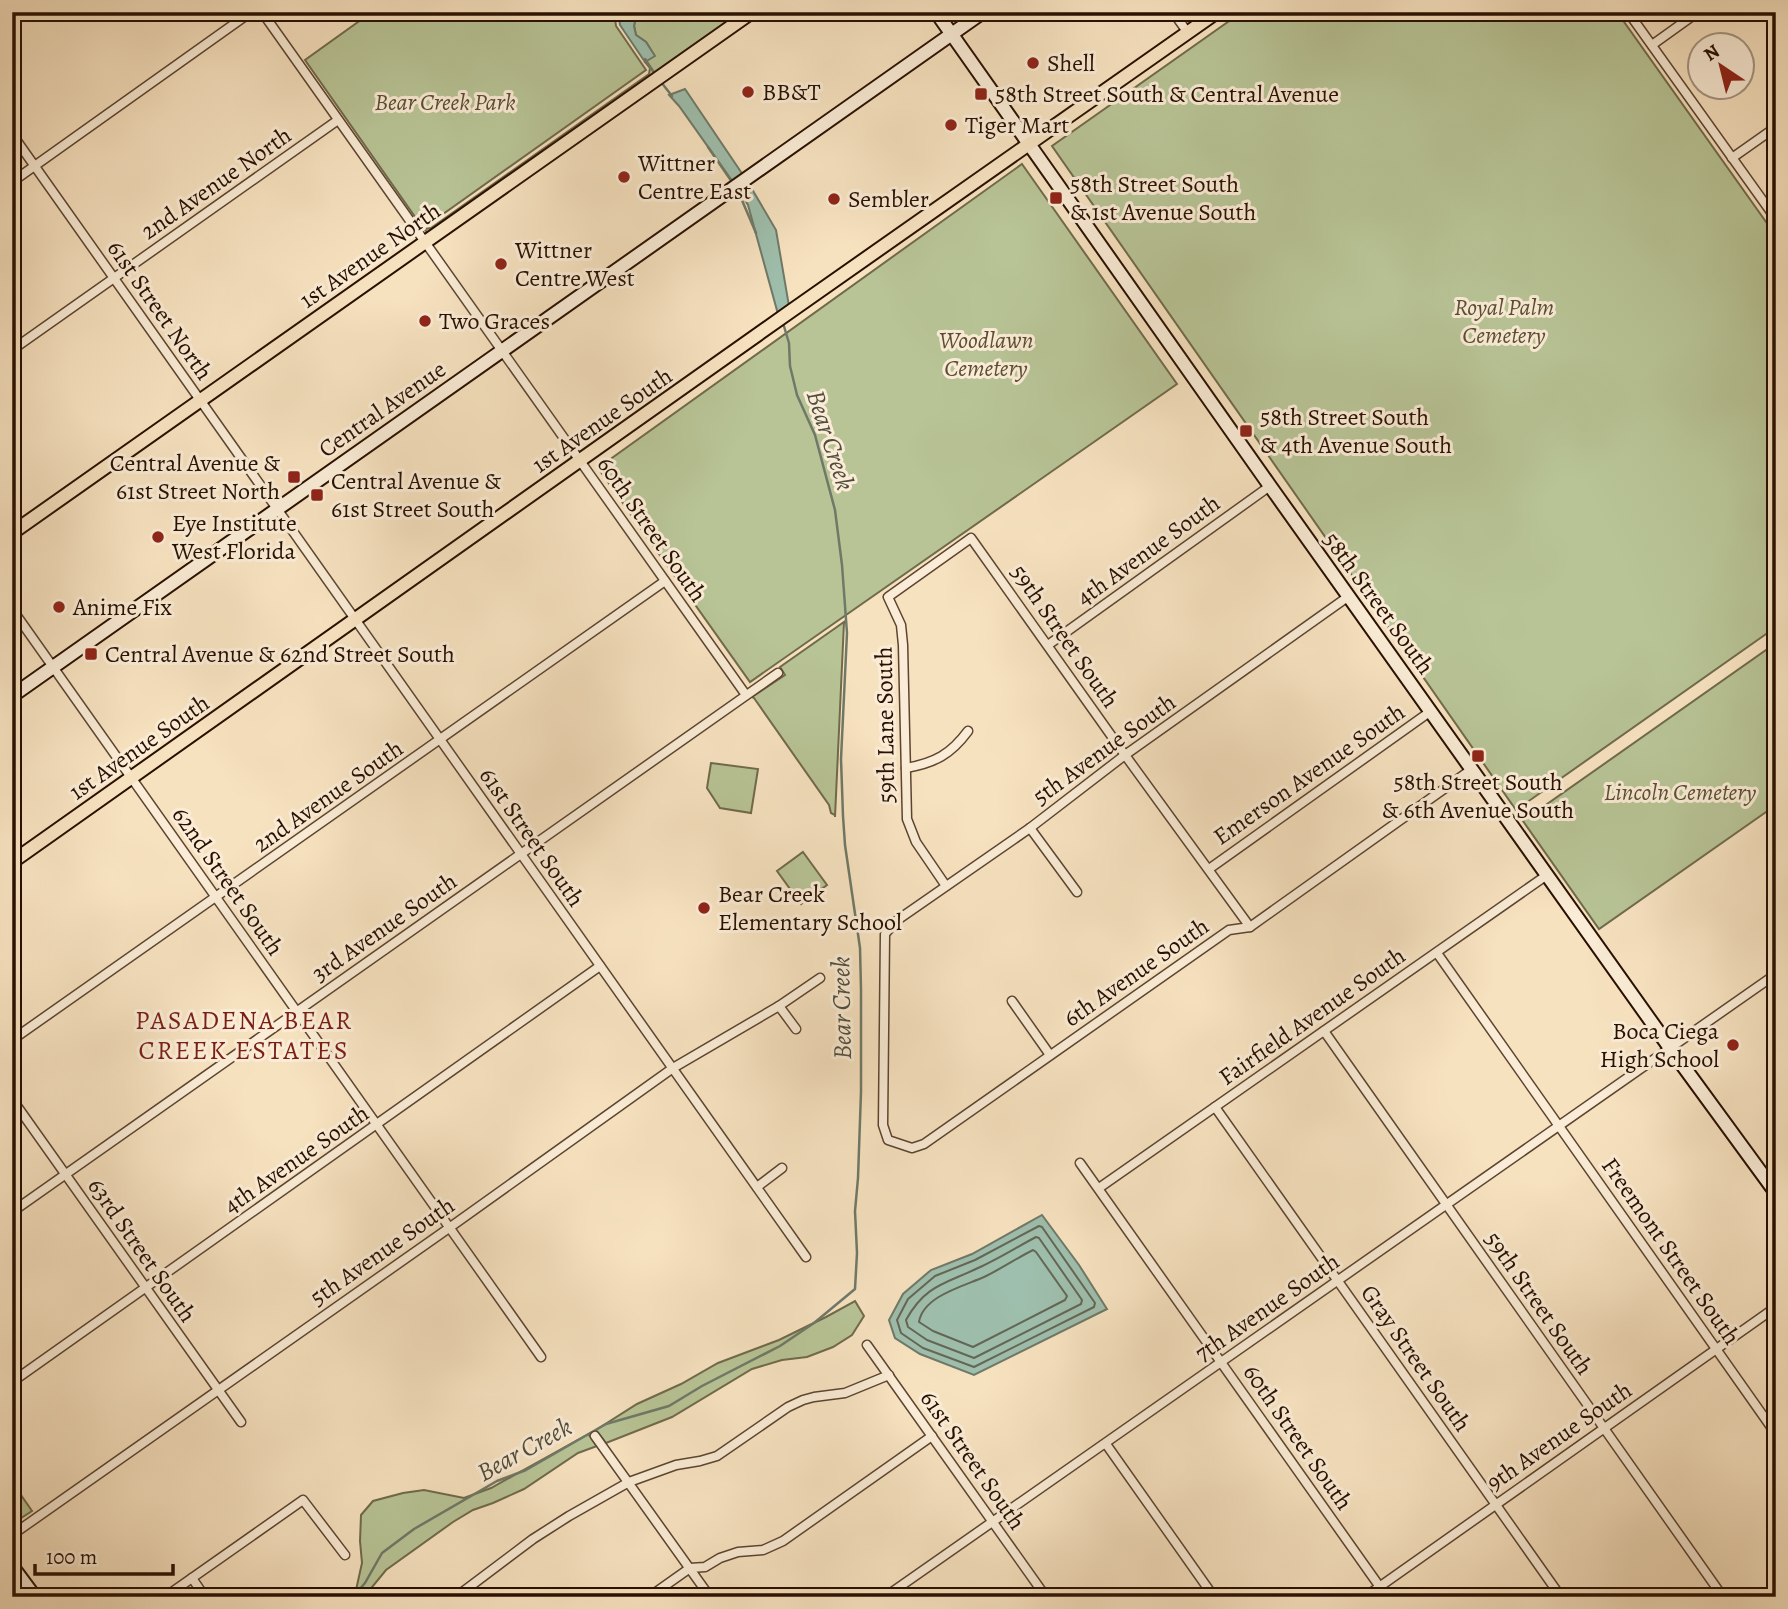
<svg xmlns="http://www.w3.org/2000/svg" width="1788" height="1609" viewBox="0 0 1788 1609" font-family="Alegreya,serif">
  <rect width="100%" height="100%" fill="#f7e2c0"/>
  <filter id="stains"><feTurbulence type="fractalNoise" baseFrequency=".00286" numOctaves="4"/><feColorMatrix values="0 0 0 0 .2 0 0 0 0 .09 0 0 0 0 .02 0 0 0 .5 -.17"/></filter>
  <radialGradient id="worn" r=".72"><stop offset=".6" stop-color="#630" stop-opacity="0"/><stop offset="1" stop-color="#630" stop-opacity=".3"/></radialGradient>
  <g fill="#b8c496" stroke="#706a4b" stroke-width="2">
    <polygon points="372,12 614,12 616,26 646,70 429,224 422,224 418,221 305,60"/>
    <polygon points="637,12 743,12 428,233 424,229 431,228 649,74 650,68 645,62 654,55 646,42 636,35 634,26"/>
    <polygon points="1242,12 1617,12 1776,236 1776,627 1516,810 1052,146"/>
    <polygon points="1022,164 1177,384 750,682 598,468"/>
    <polygon points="844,622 835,817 835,815 831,813 829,805 754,698 752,697 785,675 780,667"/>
    <polygon points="1776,643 1776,805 1599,929 1523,821"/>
    <polygon points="711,763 758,769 751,813 720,808 707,788"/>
    <polygon points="803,852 827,885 801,904 777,871"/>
    <polygon points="855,1301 864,1316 852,1335 833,1347 807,1357 782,1360 752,1369 672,1417 606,1443 596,1430 637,1404 681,1384 718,1363 779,1340 826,1317"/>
    <polygon points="592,1432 589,1435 597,1446 578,1453 524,1489 493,1503 473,1510 453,1522 386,1570 364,1597 353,1597 356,1590 362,1563 360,1541 361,1515 373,1501 403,1493 424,1490 464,1498 491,1488"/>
    <polygon points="12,1482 32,1511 12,1524"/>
  </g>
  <g fill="#9ebfad" stroke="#6f7968" stroke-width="2">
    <polygon points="618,12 637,12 634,26 636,35 646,42 655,56 645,62 620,25"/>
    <polygon points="685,89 743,175 733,182 679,106 669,95"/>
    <polygon points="749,184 776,230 789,306 778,314 748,205 739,191"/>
    <polygon points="1042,1215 1079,1265 1107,1309 974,1375 920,1354 895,1338 889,1320 903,1294 931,1270 972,1254"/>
  </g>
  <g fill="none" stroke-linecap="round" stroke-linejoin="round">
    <g stroke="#636756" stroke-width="2">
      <polygon points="1039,1226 1042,1227 1095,1303 1094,1307 974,1367 923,1348 901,1333 897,1320 908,1299 935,1276 975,1260"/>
      <path d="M1036,1237L1039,1238L1082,1300L1081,1304L974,1358L927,1340L908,1327L906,1320C925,1285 945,1284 978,1268C998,1259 1017,1247 1036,1237Z"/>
      <path d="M1033,1250L1036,1252L1067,1296L1065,1300L973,1347L933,1331L919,1322C923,1296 964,1286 984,1277C1001,1269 1017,1258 1033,1250Z"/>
    </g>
    <g stroke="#6f7968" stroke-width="2.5">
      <polyline points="645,59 655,74"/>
      <polyline points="661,82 672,96"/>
      <polyline points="708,147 732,182"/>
      <polyline points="738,191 756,233"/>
      <polyline points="353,1597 365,1583 382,1553 414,1529 497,1481 526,1470 606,1424 669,1406 702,1386 780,1346 814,1323 855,1289 857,1253 855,1211 858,1178 861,1092 861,990 860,948 845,845 843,816 841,759 847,633 842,565 835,510 815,435 797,395 790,366 789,343 783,323"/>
    </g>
    <defs>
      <g id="street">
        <polyline points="262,12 746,695"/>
        <polyline points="1173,12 1188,33"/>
        <polyline points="1628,12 1776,219"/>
        <polyline points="1652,45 1698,12"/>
        <polyline points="12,134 806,1257"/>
        <polyline points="1732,158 1776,127"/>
        <polyline points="12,182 251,12"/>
        <polyline points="12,350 338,120"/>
        <polyline points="1349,596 1125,755 1030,828 896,921 885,934 883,1125 888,1140 912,1148 924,1144 1229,930 1250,927 1472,769"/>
        <polyline points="12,609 541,1357"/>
        <polyline points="1048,645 1270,486"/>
        <path d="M906,768C935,763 951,754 968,731"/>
        <polyline points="1030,828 1077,892"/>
        <polyline points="1209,869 1431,711"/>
        <polyline points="946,886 916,842 907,819 903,645 901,625 888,597 971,538 1125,755 1250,927"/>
        <polyline points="1437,953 1776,1434"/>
        <polyline points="1012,1001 1050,1055"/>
        <polyline points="779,1006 796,1029"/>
        <polyline points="1324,1031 1723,1597"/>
        <polyline points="12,1040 665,581"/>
        <polyline points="12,1099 241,1422"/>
        <polyline points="1215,1107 1561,1597"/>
        <polyline points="1080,1163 1387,1597"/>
        <polyline points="757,1187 782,1168"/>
        <polyline points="1099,1188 1547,875"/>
        <polyline points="12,1212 778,673"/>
        <polyline points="867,1345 1046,1597"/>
        <polyline points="12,1382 600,966"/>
        <polyline points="595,1436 710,1597"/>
        <polyline points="1106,1444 1214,1597"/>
        <polyline points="12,1535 449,1228 673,1068 779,1006 820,978"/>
        <polyline points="192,1578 205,1597"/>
        <polyline points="165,1597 303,1500 345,1555"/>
        <polyline points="456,1597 533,1539 569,1516 629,1482 676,1465 700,1461 717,1456 788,1407 803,1400 814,1397 845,1393 889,1375"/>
        <polyline points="649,1597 690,1568 705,1567 720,1558 738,1552 763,1550 783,1541 932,1436"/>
        <path d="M885,1597C1182,1390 1478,1181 1776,974"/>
        <polyline points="1365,1597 1776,1307"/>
      </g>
      <g id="secondary">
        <polyline points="936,12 1270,486 1670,1048 1776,1193"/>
        <polyline points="12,696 983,12"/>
        <polyline points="12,1566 35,1597"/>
      </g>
      <g id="primary">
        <polyline points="12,533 752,12"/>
        <polyline points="12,862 791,311 1217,12"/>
      </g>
    </defs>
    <use href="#street" stroke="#5c4430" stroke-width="11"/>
    <use href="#secondary" stroke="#280f00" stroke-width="16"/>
    <use href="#primary" stroke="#280f00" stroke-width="16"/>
    <use href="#street" stroke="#faecd6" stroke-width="8"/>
    <use href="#secondary" stroke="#faecd6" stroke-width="12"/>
    <use href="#primary" stroke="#f7e2c0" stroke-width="12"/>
  </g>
  <g fill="#8f2418" stroke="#faecd6" stroke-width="2.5">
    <circle cx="1033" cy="63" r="7"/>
    <circle cx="748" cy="92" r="7"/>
    <rect x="974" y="87" width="14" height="14" rx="3.5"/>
    <circle cx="951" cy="125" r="7"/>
    <circle cx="624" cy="177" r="7"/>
    <rect x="1049" y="191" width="14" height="14" rx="3.5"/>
    <circle cx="834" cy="199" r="7"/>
    <circle cx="501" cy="264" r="7"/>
    <circle cx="425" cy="321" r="7"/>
    <rect x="1239" y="424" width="14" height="14" rx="3.5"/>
    <rect x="287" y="470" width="14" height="14" rx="3.5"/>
    <rect x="310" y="488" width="14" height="14" rx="3.5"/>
    <circle cx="158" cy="537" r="7"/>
    <circle cx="59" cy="607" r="7"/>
    <rect x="84" y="647" width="14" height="14" rx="3.5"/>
    <rect x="1471" y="749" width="14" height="14" rx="3.5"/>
    <circle cx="704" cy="908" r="7"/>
    <circle cx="1733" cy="1045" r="7"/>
  </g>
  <g text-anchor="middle" stroke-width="6" stroke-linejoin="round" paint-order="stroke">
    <g font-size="24" fill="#280f00" stroke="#faecd6" text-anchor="start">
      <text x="1047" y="71">Shell</text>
      <text x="762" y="100">BB&amp;T</text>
      <text x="995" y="102">58th Street South &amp; Central Avenue</text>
      <text x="965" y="133">Tiger Mart</text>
      <text x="638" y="171">Wittner<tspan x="638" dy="28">Centre East</tspan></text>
      <text x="1070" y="192">58th Street South<tspan x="1070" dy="28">&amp; 1st Avenue South</tspan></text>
      <text x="848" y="207">Sembler</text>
      <text x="515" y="258">Wittner<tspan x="515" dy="28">Centre West</tspan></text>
      <text x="439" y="329">Two Graces</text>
      <text x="1260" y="425">58th Street South<tspan x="1260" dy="28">&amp; 4th Avenue South</tspan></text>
      <text x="280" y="471" text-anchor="end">Central Avenue &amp;<tspan x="280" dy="28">61st Street North</tspan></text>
      <text x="331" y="489">Central Avenue &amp;<tspan x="331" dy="28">61st Street South</tspan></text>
      <text x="172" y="531">Eye Institute<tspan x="172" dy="28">West Florida</tspan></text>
      <text x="73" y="615">Anime Fix</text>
      <text x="105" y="662">Central Avenue &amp; 62nd Street South</text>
      <text x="1478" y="790" text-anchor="middle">58th Street South<tspan x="1478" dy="28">&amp; 6th Avenue South</tspan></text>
      <text x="718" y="902">Bear Creek<tspan x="718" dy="28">Elementary School</tspan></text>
      <text x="1719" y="1039" text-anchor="end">Boca Ciega<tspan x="1719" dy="28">High School</tspan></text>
    </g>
    <g font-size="24" font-style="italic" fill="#5a4e34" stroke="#faecd6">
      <text x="445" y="110">Bear Creek Park</text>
      <text x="1504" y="315">Royal Palm<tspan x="1504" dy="28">Cemetery</tspan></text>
      <text x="986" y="348">Woodlawn<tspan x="986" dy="28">Cemetery</tspan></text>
      <text x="1680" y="800">Lincoln Cemetery</text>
    </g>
    <g font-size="24" fill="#280f00" stroke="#faecd6">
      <text transform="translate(216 183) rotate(-35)" y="8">2nd Avenue North</text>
      <text transform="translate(370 255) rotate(-35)" y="8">1st Avenue North</text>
      <text transform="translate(160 310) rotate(55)" y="8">61st Street North</text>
      <text transform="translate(382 409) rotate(-35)" y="8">Central Avenue</text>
      <text transform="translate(602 420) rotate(-35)" y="8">1st Avenue South</text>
      <text transform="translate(652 529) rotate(55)" y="8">60th Street South</text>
      <text transform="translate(1148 550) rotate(-36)" y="8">4th Avenue South</text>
      <text transform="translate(1379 603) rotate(54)" y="8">58th Street South</text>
      <text transform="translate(1065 636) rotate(55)" y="8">59th Street South</text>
      <text transform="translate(885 725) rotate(-91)" y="8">59th Lane South</text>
      <text transform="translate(139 747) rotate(-35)" y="8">1st Avenue South</text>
      <text transform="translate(1104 749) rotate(-36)" y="8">5th Avenue South</text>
      <text transform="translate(1309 774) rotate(-35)" y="8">Emerson Avenue South</text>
      <text transform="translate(328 796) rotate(-35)" y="8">2nd Avenue South</text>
      <text transform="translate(532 837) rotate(55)" y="8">61st Street South</text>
      <text transform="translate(228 881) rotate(55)" y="8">62nd Street South</text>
      <text transform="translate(384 927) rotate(-35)" y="8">3rd Avenue South</text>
      <text transform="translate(1136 972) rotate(-35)" y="8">6th Avenue South</text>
      <text transform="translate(1312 1016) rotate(-35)" y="8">Fairfield Avenue South</text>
      <text transform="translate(296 1159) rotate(-35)" y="8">4th Avenue South</text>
      <text transform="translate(142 1250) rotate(55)" y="8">63rd Street South</text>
      <text transform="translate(382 1251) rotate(-35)" y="8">5th Avenue South</text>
      <text transform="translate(1671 1251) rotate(55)" y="8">Freemont Street South</text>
      <text transform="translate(1539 1303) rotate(55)" y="8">59th Street South</text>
      <text transform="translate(1267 1307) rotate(-35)" y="8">7th Avenue South</text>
      <text transform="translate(1416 1358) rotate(55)" y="8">Gray Street South</text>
      <text transform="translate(1559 1436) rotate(-35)" y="8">9th Avenue South</text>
      <text transform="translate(1298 1437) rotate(55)" y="8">60th Street South</text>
      <text transform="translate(973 1460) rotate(55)" y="8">61st Street South</text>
    </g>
    <g font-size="26" font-style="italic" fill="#514d3d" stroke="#faecd6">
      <text transform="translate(831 440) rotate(72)" y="9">Bear Creek</text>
      <text transform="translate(841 1008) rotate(-91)" y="9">Bear Creek</text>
      <text transform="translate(524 1449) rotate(-29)" y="9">Bear Creek</text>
    </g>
    <g font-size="26" letter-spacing="2" fill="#7a1f14" stroke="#faecd6">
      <text x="244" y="1029">PASADENA BEAR<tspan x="244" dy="30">CREEK ESTATES</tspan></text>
    </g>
  </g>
  <rect width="1788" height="1609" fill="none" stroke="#f7e2c0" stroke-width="42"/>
  <rect x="14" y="14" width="1760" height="1581" fill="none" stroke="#280f00" stroke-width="3.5"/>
  <rect x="21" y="21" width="1746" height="1567" fill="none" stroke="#280f00" stroke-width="2"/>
  <g transform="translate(1721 66) rotate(325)"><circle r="33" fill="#faecd6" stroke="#a69480" stroke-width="2"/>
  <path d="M0-5L12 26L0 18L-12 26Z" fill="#8f2418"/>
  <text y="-10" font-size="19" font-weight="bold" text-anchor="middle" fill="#280f00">N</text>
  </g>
  <path d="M35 1564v10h138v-10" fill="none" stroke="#280f00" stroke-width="3.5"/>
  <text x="46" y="1564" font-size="21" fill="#280f00" stroke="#faecd6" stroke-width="5" paint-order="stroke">100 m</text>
  <rect width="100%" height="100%" filter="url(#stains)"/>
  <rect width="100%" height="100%" fill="url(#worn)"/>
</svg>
